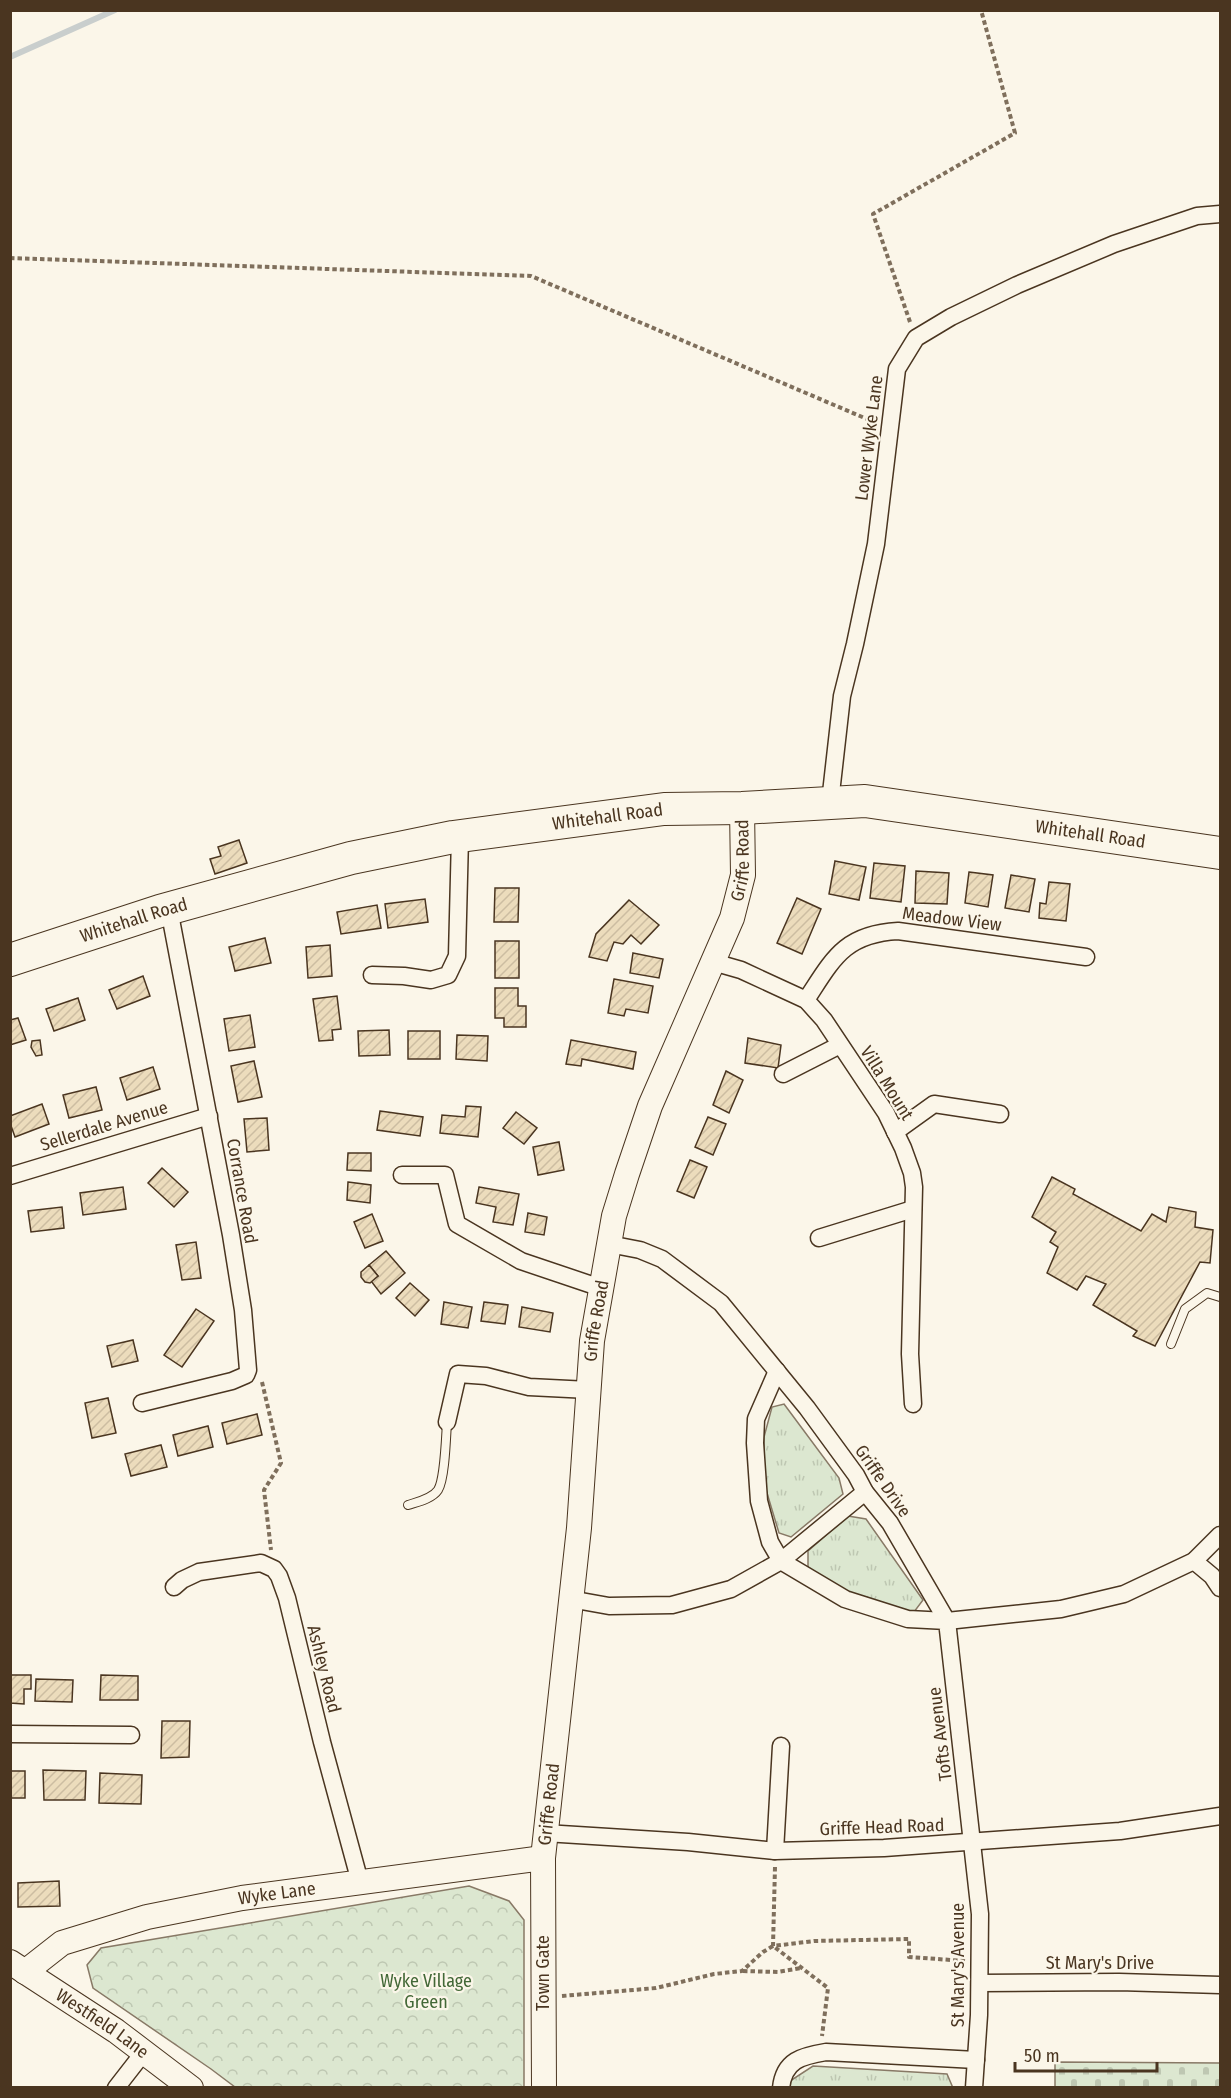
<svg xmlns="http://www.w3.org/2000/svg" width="1231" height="2098" viewBox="0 0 1231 2098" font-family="'Fira Sans Condensed',sans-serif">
  <defs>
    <pattern id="grass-tufts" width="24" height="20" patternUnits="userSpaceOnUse" patternTransform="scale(1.5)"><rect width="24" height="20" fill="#dce7d0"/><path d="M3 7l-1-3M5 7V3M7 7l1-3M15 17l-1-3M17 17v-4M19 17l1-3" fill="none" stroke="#bec7b2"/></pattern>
    <pattern id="cemetery-stones" width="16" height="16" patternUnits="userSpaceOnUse" patternTransform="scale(1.5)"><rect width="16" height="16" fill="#dce7d0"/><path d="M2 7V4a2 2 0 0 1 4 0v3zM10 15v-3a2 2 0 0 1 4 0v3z" fill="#bec7b2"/></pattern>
    <pattern id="park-crowns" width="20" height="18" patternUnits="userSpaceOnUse" patternTransform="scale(1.5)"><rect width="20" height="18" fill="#dce7d0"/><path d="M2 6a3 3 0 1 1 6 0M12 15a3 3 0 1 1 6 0" fill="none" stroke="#bec7b2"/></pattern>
    <pattern id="building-hatch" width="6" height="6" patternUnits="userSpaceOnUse" patternTransform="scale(1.5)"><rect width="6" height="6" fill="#ecdcbc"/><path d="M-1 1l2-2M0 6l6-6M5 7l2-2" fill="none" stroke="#ccbda1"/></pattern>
  </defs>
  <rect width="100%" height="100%" fill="#fbf6e9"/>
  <g fill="url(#grass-tufts)" stroke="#887966" stroke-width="1.5">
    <polygon points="784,1404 839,1478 843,1494 791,1537 779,1533 764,1483 764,1437 772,1407"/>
    <polygon points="848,1516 866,1519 923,1600 914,1612 895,1609 847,1593 808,1567 808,1551"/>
    <polygon points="813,2066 947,2074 953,2088 789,2088 790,2081"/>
  </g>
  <polygon fill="url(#cemetery-stones)" stroke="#887966" stroke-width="1.5" points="1055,2062 1220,2063 1220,2087 1055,2087"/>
  <polygon fill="url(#park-crowns)" stroke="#887966" stroke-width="1.5" points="469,1886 509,1901 524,1920 524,2087 235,2087 211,2069 93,1988 87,1965 101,1948"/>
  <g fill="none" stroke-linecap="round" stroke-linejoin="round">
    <polyline stroke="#c9cecd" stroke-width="6" points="10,57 115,10"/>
  </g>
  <g fill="url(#building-hatch)" stroke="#4a3520" stroke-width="1.5">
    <polygon points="239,840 247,863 215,874 210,859 221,856 218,847"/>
    <polygon points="835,861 866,867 859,900 829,894"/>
    <polygon points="874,863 905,866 901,902 870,898"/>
    <polygon points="916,871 949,873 947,904 915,903"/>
    <polygon points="969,872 993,875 988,907 965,903"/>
    <polygon points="1011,875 1035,879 1029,912 1005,908"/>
    <polygon points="1049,882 1070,884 1066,921 1039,918 1040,903 1046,904"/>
    <polygon points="495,888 519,888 518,922 494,922"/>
    <polygon points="797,898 821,909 802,954 777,943"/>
    <polygon points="425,899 428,922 388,928 385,904"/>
    <polygon points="629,900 659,925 641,944 631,935 623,944 614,942 607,961 589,957 596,934"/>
    <polygon points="377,905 381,928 341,934 337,912"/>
    <polygon points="265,938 271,963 235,971 229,947"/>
    <rect x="495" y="941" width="24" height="37"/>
    <polygon points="330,945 332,976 308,978 306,947"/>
    <polygon points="633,953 663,959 659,978 630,973"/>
    <polygon points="143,976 150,996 117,1009 109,990"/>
    <polygon points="614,979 653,986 648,1013 626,1009 624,1016 608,1013"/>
    <polygon points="495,988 518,988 518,1006 526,1006 526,1027 504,1027 504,1018 495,1018"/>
    <polygon points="337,996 341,1029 332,1030 333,1040 319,1041 313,999"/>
    <polygon points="78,998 85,1020 54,1031 46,1009"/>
    <polygon points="250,1015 255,1047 229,1051 224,1019"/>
    <polygon points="18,1018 26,1040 10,1045 10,1020"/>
    <polygon points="389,1030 390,1055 359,1056 358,1031"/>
    <rect x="408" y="1031" width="32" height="28"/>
    <polygon points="457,1035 488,1036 487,1061 456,1059"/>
    <polygon points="748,1038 781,1045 778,1068 745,1063"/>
    <polygon points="40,1040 42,1055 36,1056 31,1047 32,1041"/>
    <polygon points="571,1040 636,1052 633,1069 582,1059 581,1066 566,1064"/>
    <polygon points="254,1061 262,1097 238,1102 231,1066"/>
    <polygon points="153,1067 160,1089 127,1100 120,1078"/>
    <polygon points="726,1071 743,1080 729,1113 713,1105"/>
    <polygon points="96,1087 102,1110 69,1118 63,1095"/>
    <polygon points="42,1104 49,1124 15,1137 10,1123 10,1116"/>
    <polygon points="466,1106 481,1107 478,1137 440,1133 442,1115 465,1117"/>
    <polygon points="380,1111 423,1117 420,1136 377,1130"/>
    <polygon points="516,1112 537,1128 524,1144 503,1128"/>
    <polygon points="708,1117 726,1124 713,1155 695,1147"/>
    <polygon points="267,1118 269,1150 247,1152 244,1119"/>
    <polygon points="559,1142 564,1170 538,1175 533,1147"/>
    <polygon points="348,1153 371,1153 371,1171 347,1170"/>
    <polygon points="690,1160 707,1167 694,1198 677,1191"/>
    <polygon points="162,1168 188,1192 174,1207 148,1183"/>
    <polygon points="1052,1177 1075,1189 1073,1194 1141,1231 1152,1214 1166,1222 1169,1207 1196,1212 1195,1227 1213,1230 1210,1263 1200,1262 1155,1346 1133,1336 1137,1331 1093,1305 1106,1284 1086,1276 1077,1290 1047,1273 1058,1247 1050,1242 1056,1232 1032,1217"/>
    <polygon points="348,1182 371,1185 370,1203 347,1200"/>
    <polygon points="123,1187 126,1209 83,1215 80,1193"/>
    <polygon points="479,1187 519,1194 513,1225 493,1222 496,1207 476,1203"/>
    <polygon points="62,1207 64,1228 31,1232 28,1211"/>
    <polygon points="528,1213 547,1217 544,1235 525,1232"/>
    <polygon points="372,1214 383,1241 365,1248 354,1222"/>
    <polygon points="196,1242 201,1278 182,1280 176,1245"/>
    <polygon points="386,1251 405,1273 381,1294 371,1281 378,1276 369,1265"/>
    <polygon points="369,1265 378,1276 370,1283 365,1282 361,1277 361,1272"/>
    <polygon points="410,1283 429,1300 415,1316 396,1298"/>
    <polygon points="444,1302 472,1307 468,1328 441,1324"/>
    <polygon points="484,1302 508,1305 505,1324 481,1321"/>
    <polygon points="522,1307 553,1313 550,1332 519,1327"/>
    <polygon points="196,1309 214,1321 182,1367 164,1355"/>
    <polygon points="133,1340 138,1361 112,1367 107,1346"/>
    <polygon points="108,1398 116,1433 92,1438 85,1403"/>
    <polygon points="257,1414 262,1435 227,1444 222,1423"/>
    <polygon points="208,1426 213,1447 178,1456 173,1435"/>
    <polygon points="161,1445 167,1467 131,1476 125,1454"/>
    <polygon points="10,1675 31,1675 31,1689 24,1689 24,1704 10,1703"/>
    <polygon points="101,1675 138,1676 138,1700 100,1700"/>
    <polygon points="36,1679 73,1680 72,1702 35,1701"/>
    <polygon points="162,1721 190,1721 189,1757 161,1758"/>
    <polygon points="43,1770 86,1771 85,1800 44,1800"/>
    <rect x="10" y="1771" width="15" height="27"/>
    <polygon points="100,1773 142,1775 141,1804 99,1803"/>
    <polygon points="59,1881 60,1906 18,1907 18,1883"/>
  </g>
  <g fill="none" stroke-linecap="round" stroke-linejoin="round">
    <defs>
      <g id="lane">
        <polyline points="1171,1344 1185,1309 1207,1293 1220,1297"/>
        <path d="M408,1505C417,1502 432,1499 438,1490C445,1479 446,1436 447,1422"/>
      </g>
      <g id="street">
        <polyline points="830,802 842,696 855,644 876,544 897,369 916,338 951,317 1017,285 1114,244 1197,216 1220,214"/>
        <polyline points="713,962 741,970 806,1000 824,1020 886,1113 903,1148 912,1173 914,1187 910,1354 913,1404"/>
        <polyline points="372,975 404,976 431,980 448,975 457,956 460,837"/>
        <path d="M806,1000C833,959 844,934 898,931L1086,957"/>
        <polyline points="783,1074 840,1045"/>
        <polyline points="895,1132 934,1104 1000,1114"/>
        <polyline points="402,1175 445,1175 457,1224 521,1261 601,1288"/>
        <polyline points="10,1176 209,1116"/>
        <polyline points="819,1238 913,1209"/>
        <polyline points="609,1244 640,1250 662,1259 721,1303 807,1408 856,1475 865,1492 890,1523 947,1621 1061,1609 1124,1594 1194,1561 1220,1535"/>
        <polyline points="777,1371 756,1419 755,1443 759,1501 770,1542 781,1561 845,1599 908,1619 947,1621 980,1914 979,2015 974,2088"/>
        <polyline points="142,1403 232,1381 246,1375 248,1370 243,1310 231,1235 169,909"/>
        <polyline points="447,1422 458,1374 486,1376 529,1387 589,1390"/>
        <polyline points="1194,1561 1212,1576 1220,1588"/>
        <polyline points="174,1587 182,1580 199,1572 261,1563 274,1569 279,1576 287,1598 322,1742 360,1882"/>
        <polyline points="570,1599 609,1606 672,1605 731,1589 781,1561 865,1492"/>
        <polyline points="10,1734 131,1735"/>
        <polyline points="545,1833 688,1842 775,1851 884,1848 1120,1831 1220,1816"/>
        <polyline points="775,1851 781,1746"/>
        <polyline points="980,1983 1119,1982 1220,1985"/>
        <polyline points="116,2088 144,2052"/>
        <path d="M781,2088C784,2060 802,2056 826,2052L976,2060"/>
      </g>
      <g id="secondary">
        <path id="s1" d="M10,1962L116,2031L191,2088"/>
        <path id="s2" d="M25,1972L62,1943L147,1917L242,1898L543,1858"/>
        <path id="s3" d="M544,2088L543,1858L579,1528L592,1341L614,1216L627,1174L650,1106L732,918L743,875L742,808"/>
      </g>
      <g id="highway">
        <path id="s4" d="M10,960L160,911L351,858L453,837L664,809L742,808L865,801L1220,853"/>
      </g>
    </defs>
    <use href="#lane" stroke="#4a3520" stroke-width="10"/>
    <use href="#street" stroke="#4a3520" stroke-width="19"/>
    <use href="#secondary" stroke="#4a3520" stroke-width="26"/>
    <use href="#highway" stroke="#4a3520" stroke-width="34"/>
    <g stroke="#7f6f5c" stroke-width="4" stroke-dasharray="4.5 3" stroke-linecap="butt">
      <polyline points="10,258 531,276 874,422"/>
      <polyline points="910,322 873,214 1015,133 981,10"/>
      <polyline points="262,1382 281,1463 264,1490 271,1550"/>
      <polyline points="775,1867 773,1946 814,1941 909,1939 909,1957 965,1961"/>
      <polyline points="743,1971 778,1972 801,1968"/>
      <polyline points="562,1996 656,1988 714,1974 742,1971 763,1952 773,1946 828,1988 822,2036"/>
    </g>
    <use href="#lane" stroke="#fbf6e9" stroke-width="8"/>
    <use href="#street" stroke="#fbf6e9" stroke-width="16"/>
    <use href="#secondary" stroke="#fbf6e9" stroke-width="24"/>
    <use href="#highway" stroke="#fbf6e9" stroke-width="32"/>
  </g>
  <g text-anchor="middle" stroke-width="4.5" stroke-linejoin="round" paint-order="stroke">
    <g font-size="18" fill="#4a3520" stroke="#fbf6e9">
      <text transform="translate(869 438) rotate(-83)" y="6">Lower Wyke Lane</text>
      <text dy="6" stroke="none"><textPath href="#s4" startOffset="616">Whitehall Road</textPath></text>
      <text dy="6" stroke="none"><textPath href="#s4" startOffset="1102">Whitehall Road</textPath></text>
      <text dy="6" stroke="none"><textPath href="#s3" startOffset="1256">Griffe Road</textPath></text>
      <text transform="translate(952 919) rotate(7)" y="6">Meadow View</text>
      <text dy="6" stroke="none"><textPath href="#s4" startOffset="130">Whitehall Road</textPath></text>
      <text transform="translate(887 1083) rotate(58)" y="6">Villa Mount</text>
      <text transform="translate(104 1126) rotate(-17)" y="6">Sellerdale Avenue</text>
      <text transform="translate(242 1191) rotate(80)" y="6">Corrance Road</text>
      <text dy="6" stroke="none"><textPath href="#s3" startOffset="770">Griffe Road</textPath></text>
      <text transform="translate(883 1481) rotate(55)" y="6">Griffe Drive</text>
      <text transform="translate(324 1669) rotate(76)" y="6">Ashley Road</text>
      <text transform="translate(940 1734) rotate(-97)" y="6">Tofts Avenue</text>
      <text dy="6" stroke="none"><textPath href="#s3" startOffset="284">Griffe Road</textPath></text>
      <text transform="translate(882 1827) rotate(-2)" y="6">Griffe Head Road</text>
      <text dy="6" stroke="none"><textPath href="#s2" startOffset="268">Wyke Lane</textPath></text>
      <text x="1100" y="1969">St Mary's Drive</text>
      <text transform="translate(958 1965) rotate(-90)" y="6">St Mary's Avenue</text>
      <text transform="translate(543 1973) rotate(-90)" y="6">Town Gate</text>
      <text dy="6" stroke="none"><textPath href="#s1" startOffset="111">Westfield Lane</textPath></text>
    </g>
    <g font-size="18" fill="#436837" stroke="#fbf6e9">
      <text x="426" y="1987">Wyke Village<tspan x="426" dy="21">Green</tspan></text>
    </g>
  </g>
  <rect width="1231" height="2098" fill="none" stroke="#4a3520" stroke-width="24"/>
  <path d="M1015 2062v9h142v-9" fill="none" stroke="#4a3520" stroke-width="3"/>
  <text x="1024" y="2062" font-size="18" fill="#4a3520" stroke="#fbf6e9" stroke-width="4.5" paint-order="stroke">50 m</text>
</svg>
